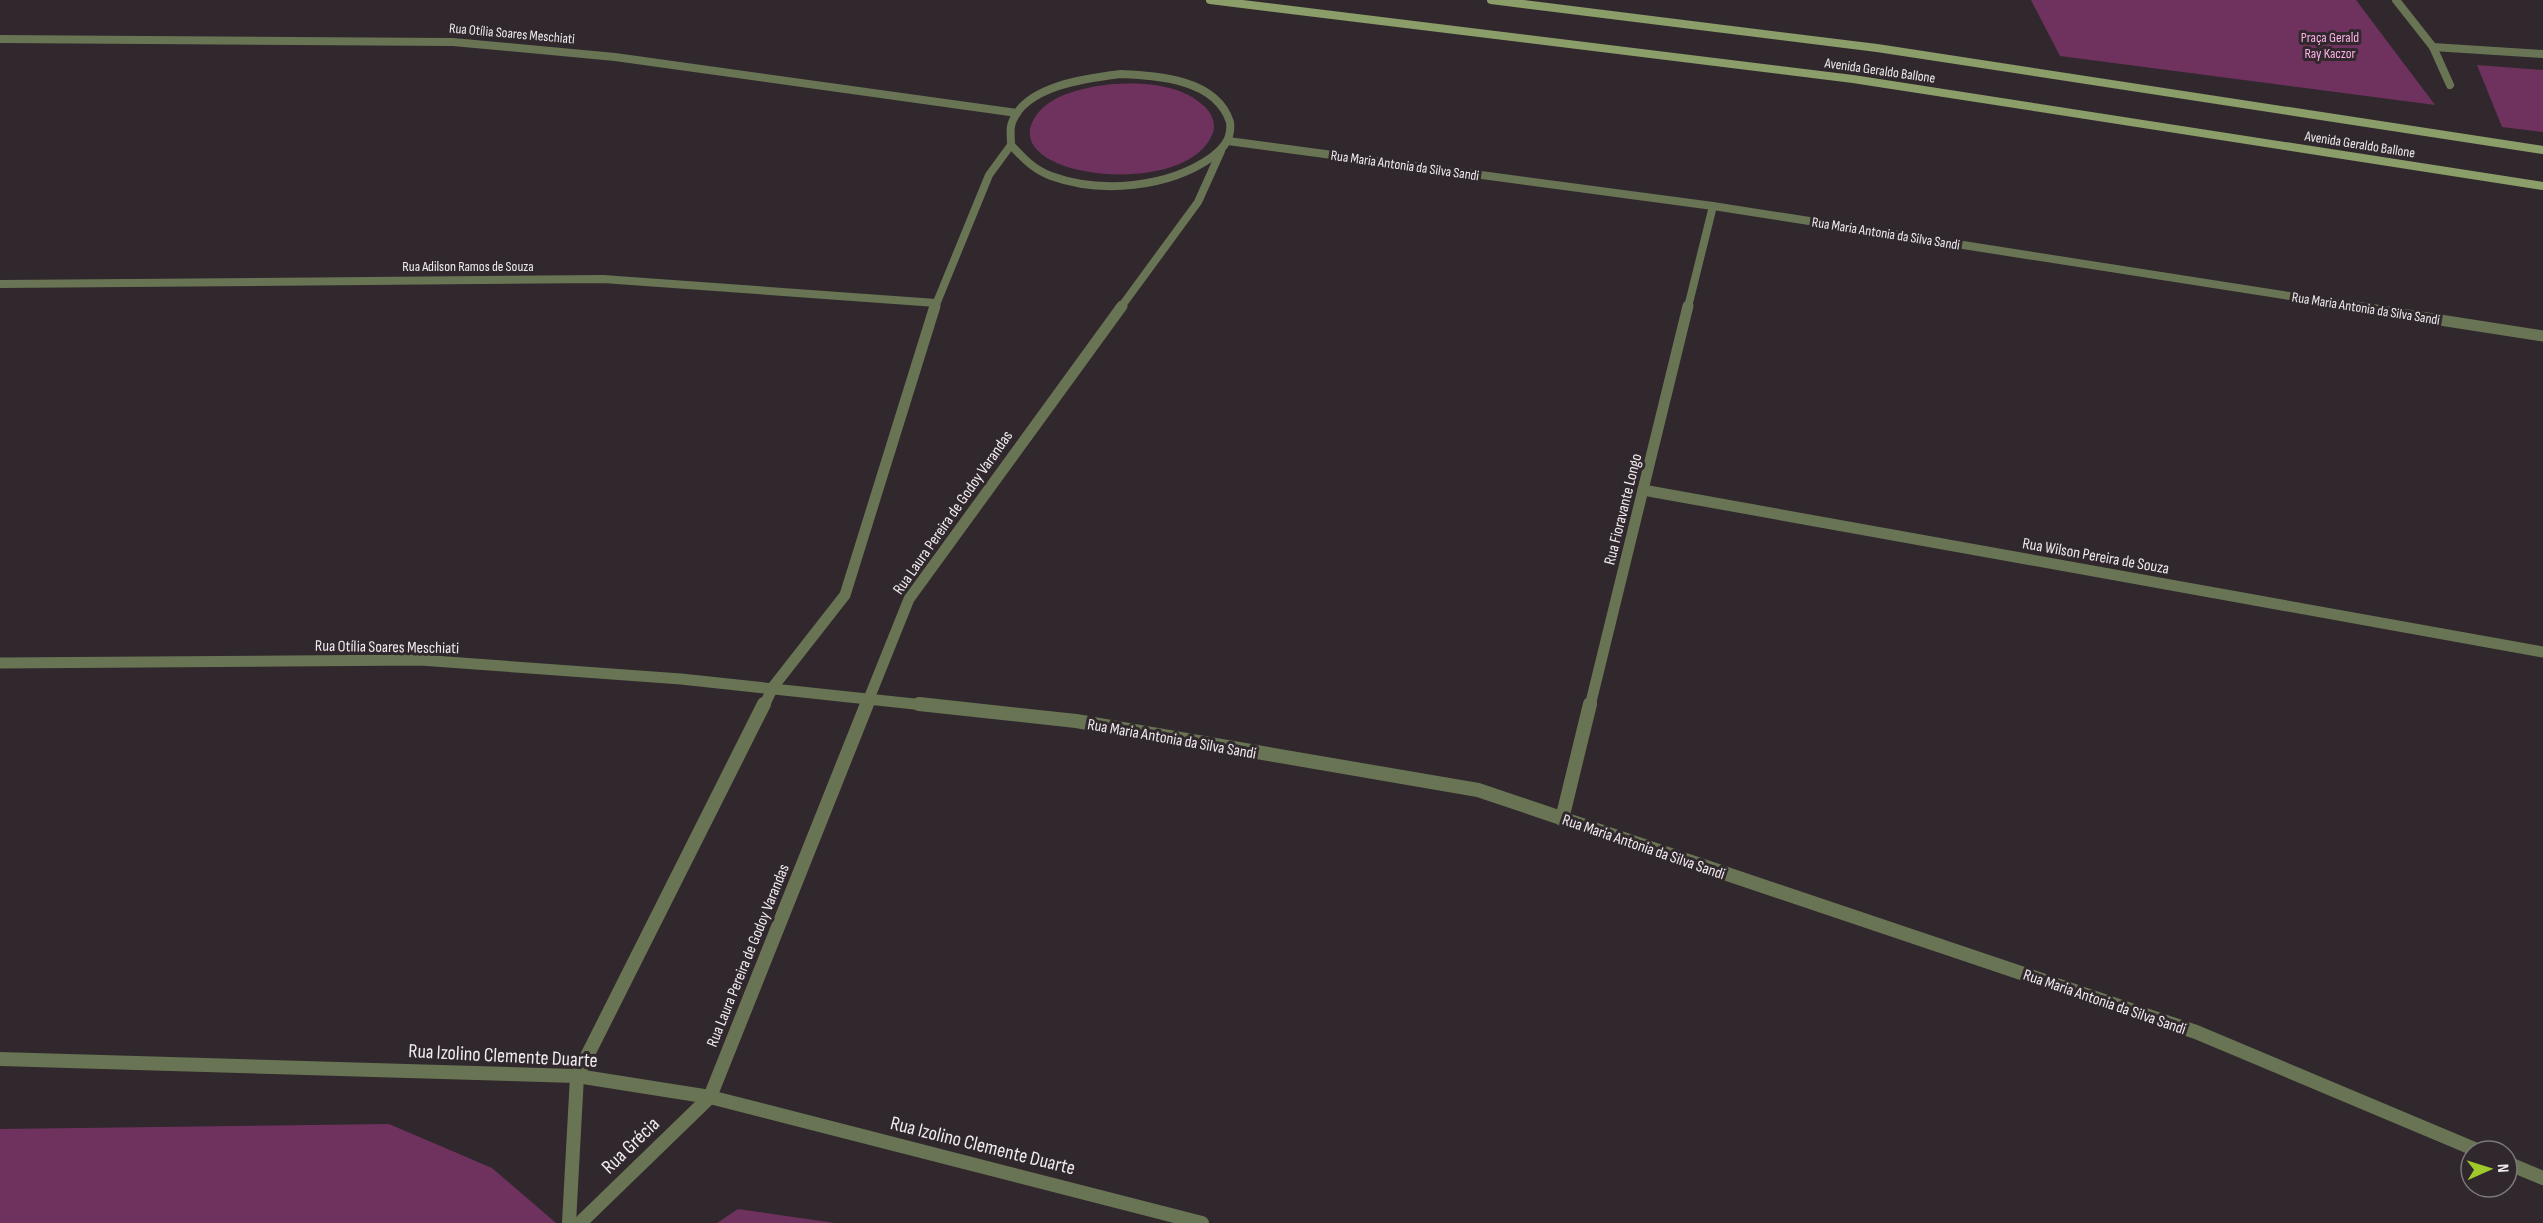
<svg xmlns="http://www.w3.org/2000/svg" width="2543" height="1223" viewBox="0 0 2543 1223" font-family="'Sofia Sans Condensed',sans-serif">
  <rect width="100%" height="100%" fill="#30282d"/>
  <g fill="#6f325f">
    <polygon points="2031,0 2356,0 2435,105 2060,56"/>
    <polygon points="2477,65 2543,70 2543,132 2502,127"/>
    <path d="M1113,84C1143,82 1181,84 1204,106C1212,113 1217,125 1212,135C1185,200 996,178 1035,117C1051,93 1087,87 1113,84Z"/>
    <polygon points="389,1124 492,1168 556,1223 0,1223 0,1129"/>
    <polygon points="738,1209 835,1223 717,1223"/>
  </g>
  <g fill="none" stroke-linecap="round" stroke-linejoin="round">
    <g stroke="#687453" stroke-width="8">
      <polyline points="2396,0 2433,47 2450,85"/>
      <polyline points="0,39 453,42 615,57 1017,113"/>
      <polyline points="2433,47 2543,54"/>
      <path d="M1121,74C1159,76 1216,79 1230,122C1232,138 1224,148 1212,157C1168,188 1101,194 1051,176C1033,169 1023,158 1011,145C1011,139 1010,132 1011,126C1021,86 1088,78 1121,74Z"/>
      <polyline points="1228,141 1713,206 2360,307"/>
      <polyline points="0,284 603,279 936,303"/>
      <polyline points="935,307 989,175 1011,145"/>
      <polyline points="1121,307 1198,202 1221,151"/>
      <polyline points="1688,307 1713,206"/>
    </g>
    <g stroke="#687453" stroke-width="11">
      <polyline points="2350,306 2543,336"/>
      <polyline points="1643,490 2543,652"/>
      <polyline points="0,663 420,660 681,679 933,706"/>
      <polyline points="764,706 773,687 845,595 935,306"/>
      <polyline points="866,706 909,599 1122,306"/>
      <polyline points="1590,706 1688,306"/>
    </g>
    <g stroke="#687453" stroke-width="14">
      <polyline points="919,704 1076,721 1478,790 2196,1032 2479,1151"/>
      <polyline points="1562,819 1590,704"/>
      <polyline points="0,1059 577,1076 710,1097 1202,1223"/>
      <polyline points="2507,1163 2543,1178"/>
      <polyline points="569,1223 577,1076 764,704"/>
      <polyline points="580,1223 710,1097 867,704"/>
    </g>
    <g stroke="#8b9d68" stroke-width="8">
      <polyline points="1210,0 1853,79 2543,186"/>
      <polyline points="1491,0 1877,48 2543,150"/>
    </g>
  </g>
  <g text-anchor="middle" stroke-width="6" stroke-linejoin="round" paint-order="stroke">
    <g font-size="14" fill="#f0eaee" stroke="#30282d">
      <text transform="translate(512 33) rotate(5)" y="5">Rua Otília Soares Meschiati</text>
      <text transform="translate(1880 70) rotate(8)" y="5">Avenida Geraldo Ballone</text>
      <text transform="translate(2360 144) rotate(9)" y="5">Avenida Geraldo Ballone</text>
      <text transform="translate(1405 165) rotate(8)" y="5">Rua Maria Antonia da Silva Sandi</text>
      <text transform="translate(1886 233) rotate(9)" y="5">Rua Maria Antonia da Silva Sandi</text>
      <text x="468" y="271">Rua Adilson Ramos de Souza</text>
      <text transform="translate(2366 308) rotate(9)" y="5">Rua Maria Antonia da Silva Sandi</text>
    </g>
    <g font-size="14" fill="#ffb0e7" stroke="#30282d">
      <text x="2330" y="42">Praça Gerald<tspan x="2330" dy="16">Ray Kaczor</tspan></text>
    </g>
    <g font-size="16" fill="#f0eaee" stroke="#30282d">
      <text transform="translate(1622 509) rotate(-76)" y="6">Rua Fioravante Longo</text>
      <text transform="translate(952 512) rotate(-55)" y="6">Rua Laura Pereira de Godoy Varandas</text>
      <text transform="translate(2096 555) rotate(10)" y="6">Rua Wilson Pereira de Souza</text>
      <text transform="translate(387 646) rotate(1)" y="6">Rua Otília Soares Meschiati</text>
      <text transform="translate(1172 738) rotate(10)" y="6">Rua Maria Antonia da Silva Sandi</text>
      <text transform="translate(1644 846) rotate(19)" y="6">Rua Maria Antonia da Silva Sandi</text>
      <text transform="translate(747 955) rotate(-68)" y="6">Rua Laura Pereira de Godoy Varandas</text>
      <text transform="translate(2105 1001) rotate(19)" y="6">Rua Maria Antonia da Silva Sandi</text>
    </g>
    <g font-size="20" fill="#f0eaee" stroke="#30282d">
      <text transform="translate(503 1055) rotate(3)" y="7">Rua Izolino Clemente Duarte</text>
      <text transform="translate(630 1145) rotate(-44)" y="7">Rua Grécia</text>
      <text transform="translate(983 1145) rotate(14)" y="7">Rua Izolino Clemente Duarte</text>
    </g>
  </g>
  <g transform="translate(2489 1169) rotate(87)"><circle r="28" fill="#30282d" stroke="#7d767a" stroke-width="1.5"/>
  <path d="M0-4.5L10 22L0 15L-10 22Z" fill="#a0c92b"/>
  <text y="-9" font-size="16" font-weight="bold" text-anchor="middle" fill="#f0eaee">N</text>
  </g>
</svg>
